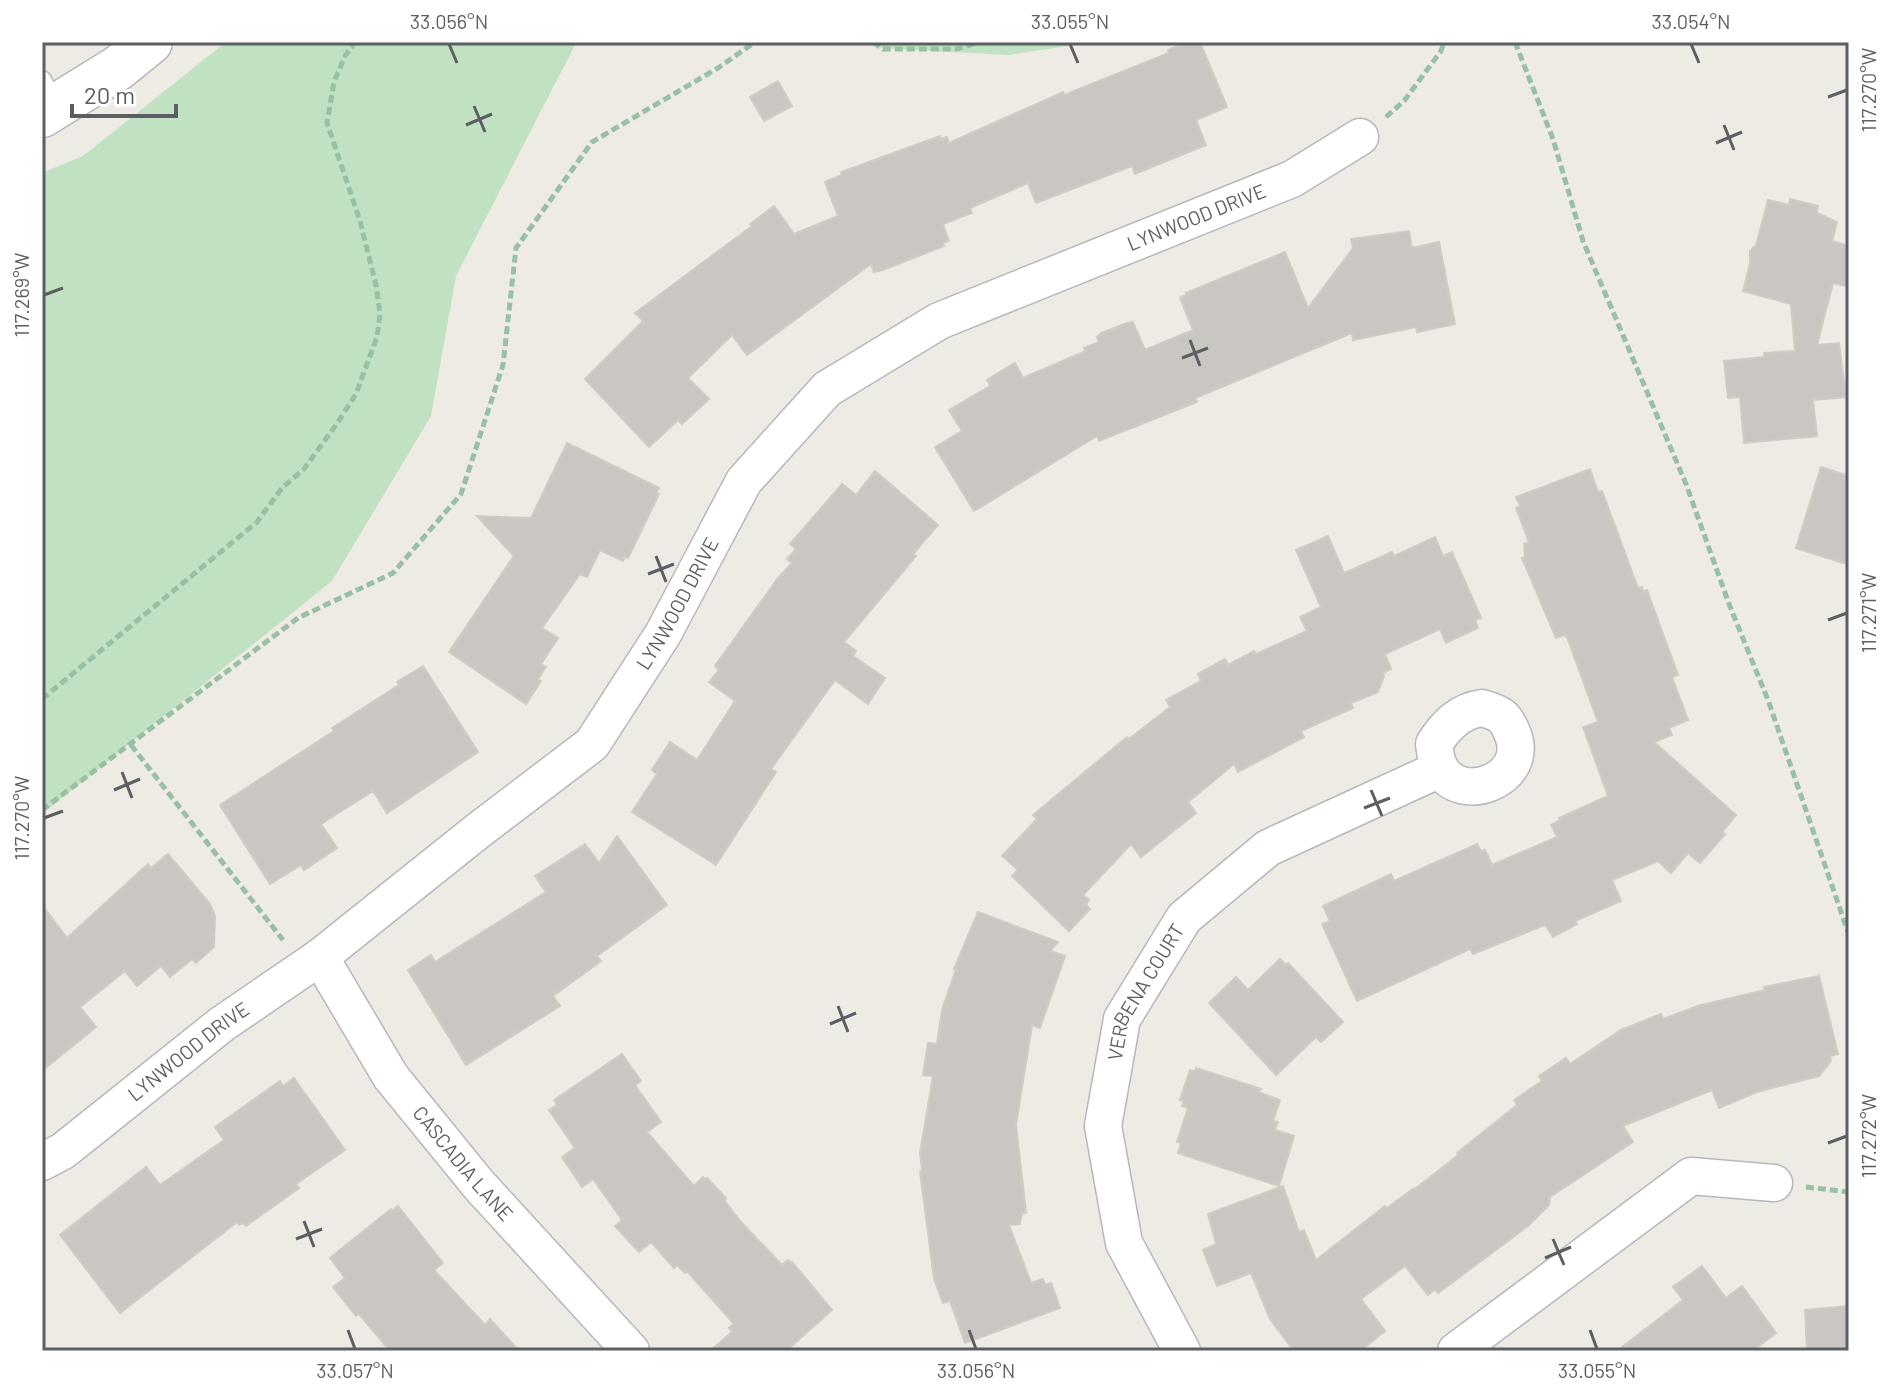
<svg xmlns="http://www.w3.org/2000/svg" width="1891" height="1393" viewBox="0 0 1891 1393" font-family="Barlow,sans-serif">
  <rect width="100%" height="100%" fill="#edebe3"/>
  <g fill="#c1e2c2">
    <polygon points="226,42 580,42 576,43 456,276 431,416 332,581 42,814 42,173 83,156"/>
    <polygon points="866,42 1096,42 1008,55 882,48"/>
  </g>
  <g fill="#cac7c2" stroke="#d1ccc2" stroke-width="2">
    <polygon points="1186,42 1200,42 1227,107 1196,120 1206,145 1135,174 1132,166 1036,203 1028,183 970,208 972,213 943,224 949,241 943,243 944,246 883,270 874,272 871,264 747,355 732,335 688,378 709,399 682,424 678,420 649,447 585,379 643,321 635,313 752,226 750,224 774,206 794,234 838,216 825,182 842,175 841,172 940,136 941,139 947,137 949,143 1063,92 1064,95 1169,53 1168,50"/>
    <polygon points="778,81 792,106 764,121 750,97"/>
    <polygon points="1790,199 1818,206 1817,213 1837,222 1832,241 1849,246 1849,287 1833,283 1817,345 1839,343 1846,397 1813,400 1817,436 1744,443 1740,397 1728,398 1724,361 1764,357 1764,353 1795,351 1791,304 1743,291 1750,263 1750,251 1756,245 1768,200 1789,205"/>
    <polygon points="1409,231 1412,248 1439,242 1455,324 1417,332 1416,327 1353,340 1352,333 1195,398 1197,402 1099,441 1097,436 974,511 935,447 962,431 949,410 990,386 987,380 1015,363 1023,378 1086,351 1084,348 1099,342 1097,337 1101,333 1127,323 1133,322 1145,350 1193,330 1180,298 1186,295 1186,293 1285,252 1308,308 1353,248 1351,239"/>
    <polygon points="567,443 659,488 656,493 659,494 628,558 625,556 623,561 600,550 587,577 580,574 542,628 558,638 541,664 546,667 538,679 541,681 526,704 449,652 514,556 477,516 531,518"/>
    <polygon points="1821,467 1849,476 1849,565 1796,548"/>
    <polygon points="1590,469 1598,492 1602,491 1638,588 1642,587 1644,592 1647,590 1678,675 1672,677 1688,720 1669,728 1672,735 1654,742 1736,815 1722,832 1725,834 1700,863 1688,853 1671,873 1658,861 1612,880 1621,901 1575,921 1577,924 1553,937 1545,925 1473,954 1470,949 1357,1001 1322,924 1330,921 1323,906 1391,874 1394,881 1477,844 1481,851 1485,850 1492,865 1557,837 1551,825 1560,820 1559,818 1608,796 1583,727 1598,722 1568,640 1565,635 1556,638 1522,558 1525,557 1524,544 1529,542 1516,508 1520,506 1516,497"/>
    <polygon points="875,471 938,525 913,554 916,556 844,642 856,651 853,656 885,678 868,704 835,680 771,769 776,772 716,865 632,812 657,774 652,770 670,742 697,760 735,701 709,682 719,670 715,666 778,578 792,563 787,559 796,549 790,544 842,484 856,495"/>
    <polygon points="1328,536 1344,573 1392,552 1394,556 1435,537 1443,556 1452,552 1481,618 1475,620 1478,628 1446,643 1440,629 1385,654 1391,669 1383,673 1384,676 1378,692 1351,703 1353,708 1301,731 1304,737 1238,772 1234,764 1188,802 1196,813 1141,857 1131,844 1083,895 1089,900 1086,904 1090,909 1069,931 1012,876 1018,870 1002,856 1037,819 1033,815 1127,737 1129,739 1170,707 1166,700 1201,681 1198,674 1225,659 1228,665 1254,651 1256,654 1307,631 1300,617 1321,607 1296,550"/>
    <polygon points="423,666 478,752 387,813 373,791 321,824 337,848 304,870 301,865 270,884 220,805 334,731 332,728 399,685 397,682"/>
    <polygon points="617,836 667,905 597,956 601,961 553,996 560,1006 466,1065 408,970 431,955 435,962 546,892 535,876 585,844 599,863"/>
    <polygon points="168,854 210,904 215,916 214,947 196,963 192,959 170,977 161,966 137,986 125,971 80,1007 96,1027 42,1071 42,905 67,938 148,864 151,868"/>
    <polygon points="978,912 1058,942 1050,951 1065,956 1040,1028 1032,1025 1016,1125 1026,1213 1022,1213 1020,1224 1009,1225 1031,1283 1043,1279 1045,1285 1051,1283 1060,1308 965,1343 950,1301 943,1303 934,1279 920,1171 922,1170 920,1153 933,1076 923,1075 928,1043 937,1044 942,1010 956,969 954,969"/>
    <polygon points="1280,959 1286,965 1288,963 1343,1022 1321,1042 1316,1037 1276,1075 1209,1003 1236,977 1248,990"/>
    <polygon points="1819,976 1838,1054 1830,1056 1831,1061 1819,1076 1757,1092 1719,1108 1712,1090 1623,1126 1633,1142 1550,1197 1549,1205 1528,1226 1438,1293 1435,1289 1428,1295 1405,1266 1361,1299 1385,1331 1360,1351 1294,1351 1270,1319 1251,1273 1217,1286 1203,1250 1216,1244 1208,1214 1283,1186 1299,1232 1304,1230 1316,1260 1385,1206 1387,1208 1414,1188 1415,1189 1458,1155 1457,1153 1517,1105 1514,1100 1542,1081 1539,1076 1566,1058 1570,1064 1621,1030 1661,1014 1663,1019 1698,1006 1765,990 1764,987"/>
    <polygon points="622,1054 641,1081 635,1085 661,1122 647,1132 694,1186 703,1177 706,1180 707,1178 726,1198 724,1200 741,1222 782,1265 788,1260 791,1263 792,1262 832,1310 786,1351 710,1351 732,1332 729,1328 734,1324 687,1271 685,1273 677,1265 674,1268 651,1242 639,1252 615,1226 622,1220 593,1179 582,1187 562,1157 575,1148 549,1110 557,1105 554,1100"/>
    <polygon points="1196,1068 1261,1089 1258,1092 1280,1100 1273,1121 1278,1122 1275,1130 1294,1136 1279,1186 1178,1153 1181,1143 1177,1142 1188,1108 1182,1106 1184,1101 1180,1100 1190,1070 1195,1072"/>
    <polygon points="294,1078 345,1150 296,1184 299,1188 246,1226 243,1223 239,1225 237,1222 120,1313 60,1235 146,1167 160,1185 224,1140 215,1127 280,1081 283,1086"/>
    <polygon points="398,1206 443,1263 434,1270 485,1325 490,1319 519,1351 390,1351 359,1314 356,1316 333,1287 345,1278 330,1258 391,1209 392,1211"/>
    <polygon points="1702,1266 1726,1298 1742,1286 1776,1333 1752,1351 1617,1351 1683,1300 1673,1287"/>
    <polygon points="1849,1306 1849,1351 1807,1351 1805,1310"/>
  </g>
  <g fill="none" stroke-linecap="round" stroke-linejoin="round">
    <defs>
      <polyline id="service" points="42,80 56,108"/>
      <g id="minor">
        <path d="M1482,708C1500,713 1506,716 1513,735C1530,780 1460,806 1440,768C1436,761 1435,751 1434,744C1446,725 1460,711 1482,708Z"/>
        <path id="s1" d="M320,957L391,1077L479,1185L631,1351"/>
        <path id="s2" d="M42,1162L63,1151L222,1024L320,957L479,830L592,744L663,634L744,481L827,389L939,321L1292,179L1360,137"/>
        <path id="s3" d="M1182,1351L1124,1243L1103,1126L1122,1019L1184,918L1268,848L1440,769"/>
        <polyline points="1456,1351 1691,1176 1774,1183"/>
      </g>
      <polyline id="secondary" points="42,115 118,68 150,42"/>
    </defs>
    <use href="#service" stroke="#b5b8bc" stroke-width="21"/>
    <use href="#minor" stroke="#b5b8bc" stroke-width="39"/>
    <use href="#secondary" stroke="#b4b7bc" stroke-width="47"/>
    <g stroke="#99c0a5" stroke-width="5" stroke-dasharray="8 4" stroke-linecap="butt">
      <polyline points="873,42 883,49 956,49 981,42"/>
      <polyline points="1515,42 1553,139 1583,241 1686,484 1729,604 1768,700 1849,935"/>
      <polyline points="1386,117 1404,101 1441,51 1444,42"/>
      <polyline points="42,699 257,522 282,488 304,469 336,425 356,394 377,337 380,314 376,285 360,221 327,123 334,82 345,56 355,42"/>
      <polyline points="131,745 283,940"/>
      <polyline points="42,810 298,618 393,573 461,494 503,365 516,248 592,142 718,68 755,42"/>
      <polyline points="1806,1187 1849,1192"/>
    </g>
    <use href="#service" stroke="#fff" stroke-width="18"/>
    <use href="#minor" stroke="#fff" stroke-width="36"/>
    <use href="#secondary" stroke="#fff" stroke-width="44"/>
  </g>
  <path fill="none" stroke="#5b5e62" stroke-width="3" d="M449,44L457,63M1070,44L1078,63M1691,44L1699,63M1828,97L1847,90M474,106L485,132M466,125L492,114M1724,125L1734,150M1716,143L1742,132M44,295L63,288M1190,340L1200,366M1182,358L1208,348M656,556L666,582M648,574L674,564M1828,620L1847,613M122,772L132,798M114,790L140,779M1371,790L1382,816M1364,808L1390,798M44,818L63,811M838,1006L848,1032M830,1024L856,1013M1828,1143L1847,1136M304,1221L314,1247M296,1239L322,1229M1553,1239L1564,1265M1545,1258L1571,1247M348,1330L355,1349M969,1330L976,1349M1590,1330L1597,1349"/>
  <g text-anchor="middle" stroke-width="8" stroke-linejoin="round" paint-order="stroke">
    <g font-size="20" fill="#5b5e62" stroke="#fff">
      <text dy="7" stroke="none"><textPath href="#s2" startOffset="1528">LYNWOOD DRIVE</textPath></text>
      <text dy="7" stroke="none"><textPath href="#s2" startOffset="856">LYNWOOD DRIVE</textPath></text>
      <text dy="7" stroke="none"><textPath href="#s3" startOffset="384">VERBENA COURT</textPath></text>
      <text dy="7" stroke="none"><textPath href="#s2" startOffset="184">LYNWOOD DRIVE</textPath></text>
      <text dy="7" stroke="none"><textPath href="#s1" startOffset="252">CASCADIA LANE</textPath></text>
    </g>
  </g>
  <rect width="1891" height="1393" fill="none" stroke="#ffffff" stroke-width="88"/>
  <path d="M72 104v12h104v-12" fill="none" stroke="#5b5e62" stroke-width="4"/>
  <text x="84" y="104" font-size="24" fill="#5b5e62" stroke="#ffffff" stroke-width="6" paint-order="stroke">20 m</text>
  <rect x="44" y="44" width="1803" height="1305" fill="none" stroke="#5b5e62" stroke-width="3"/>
  <g font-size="20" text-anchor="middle" fill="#5b5e62">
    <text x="449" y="29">33.056°N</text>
    <text x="1070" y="29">33.055°N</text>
    <text x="1691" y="29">33.054°N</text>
    <text transform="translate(1869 90) rotate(-90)" y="7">117.270°W</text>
    <text transform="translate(22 295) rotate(-90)" y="7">117.269°W</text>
    <text transform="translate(1869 613) rotate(-90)" y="7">117.271°W</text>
    <text transform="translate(22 818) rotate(-90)" y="7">117.270°W</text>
    <text transform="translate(1869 1136) rotate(-90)" y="7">117.272°W</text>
    <text x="355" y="1378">33.057°N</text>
    <text x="976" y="1378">33.056°N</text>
    <text x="1597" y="1378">33.055°N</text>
  </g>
</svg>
